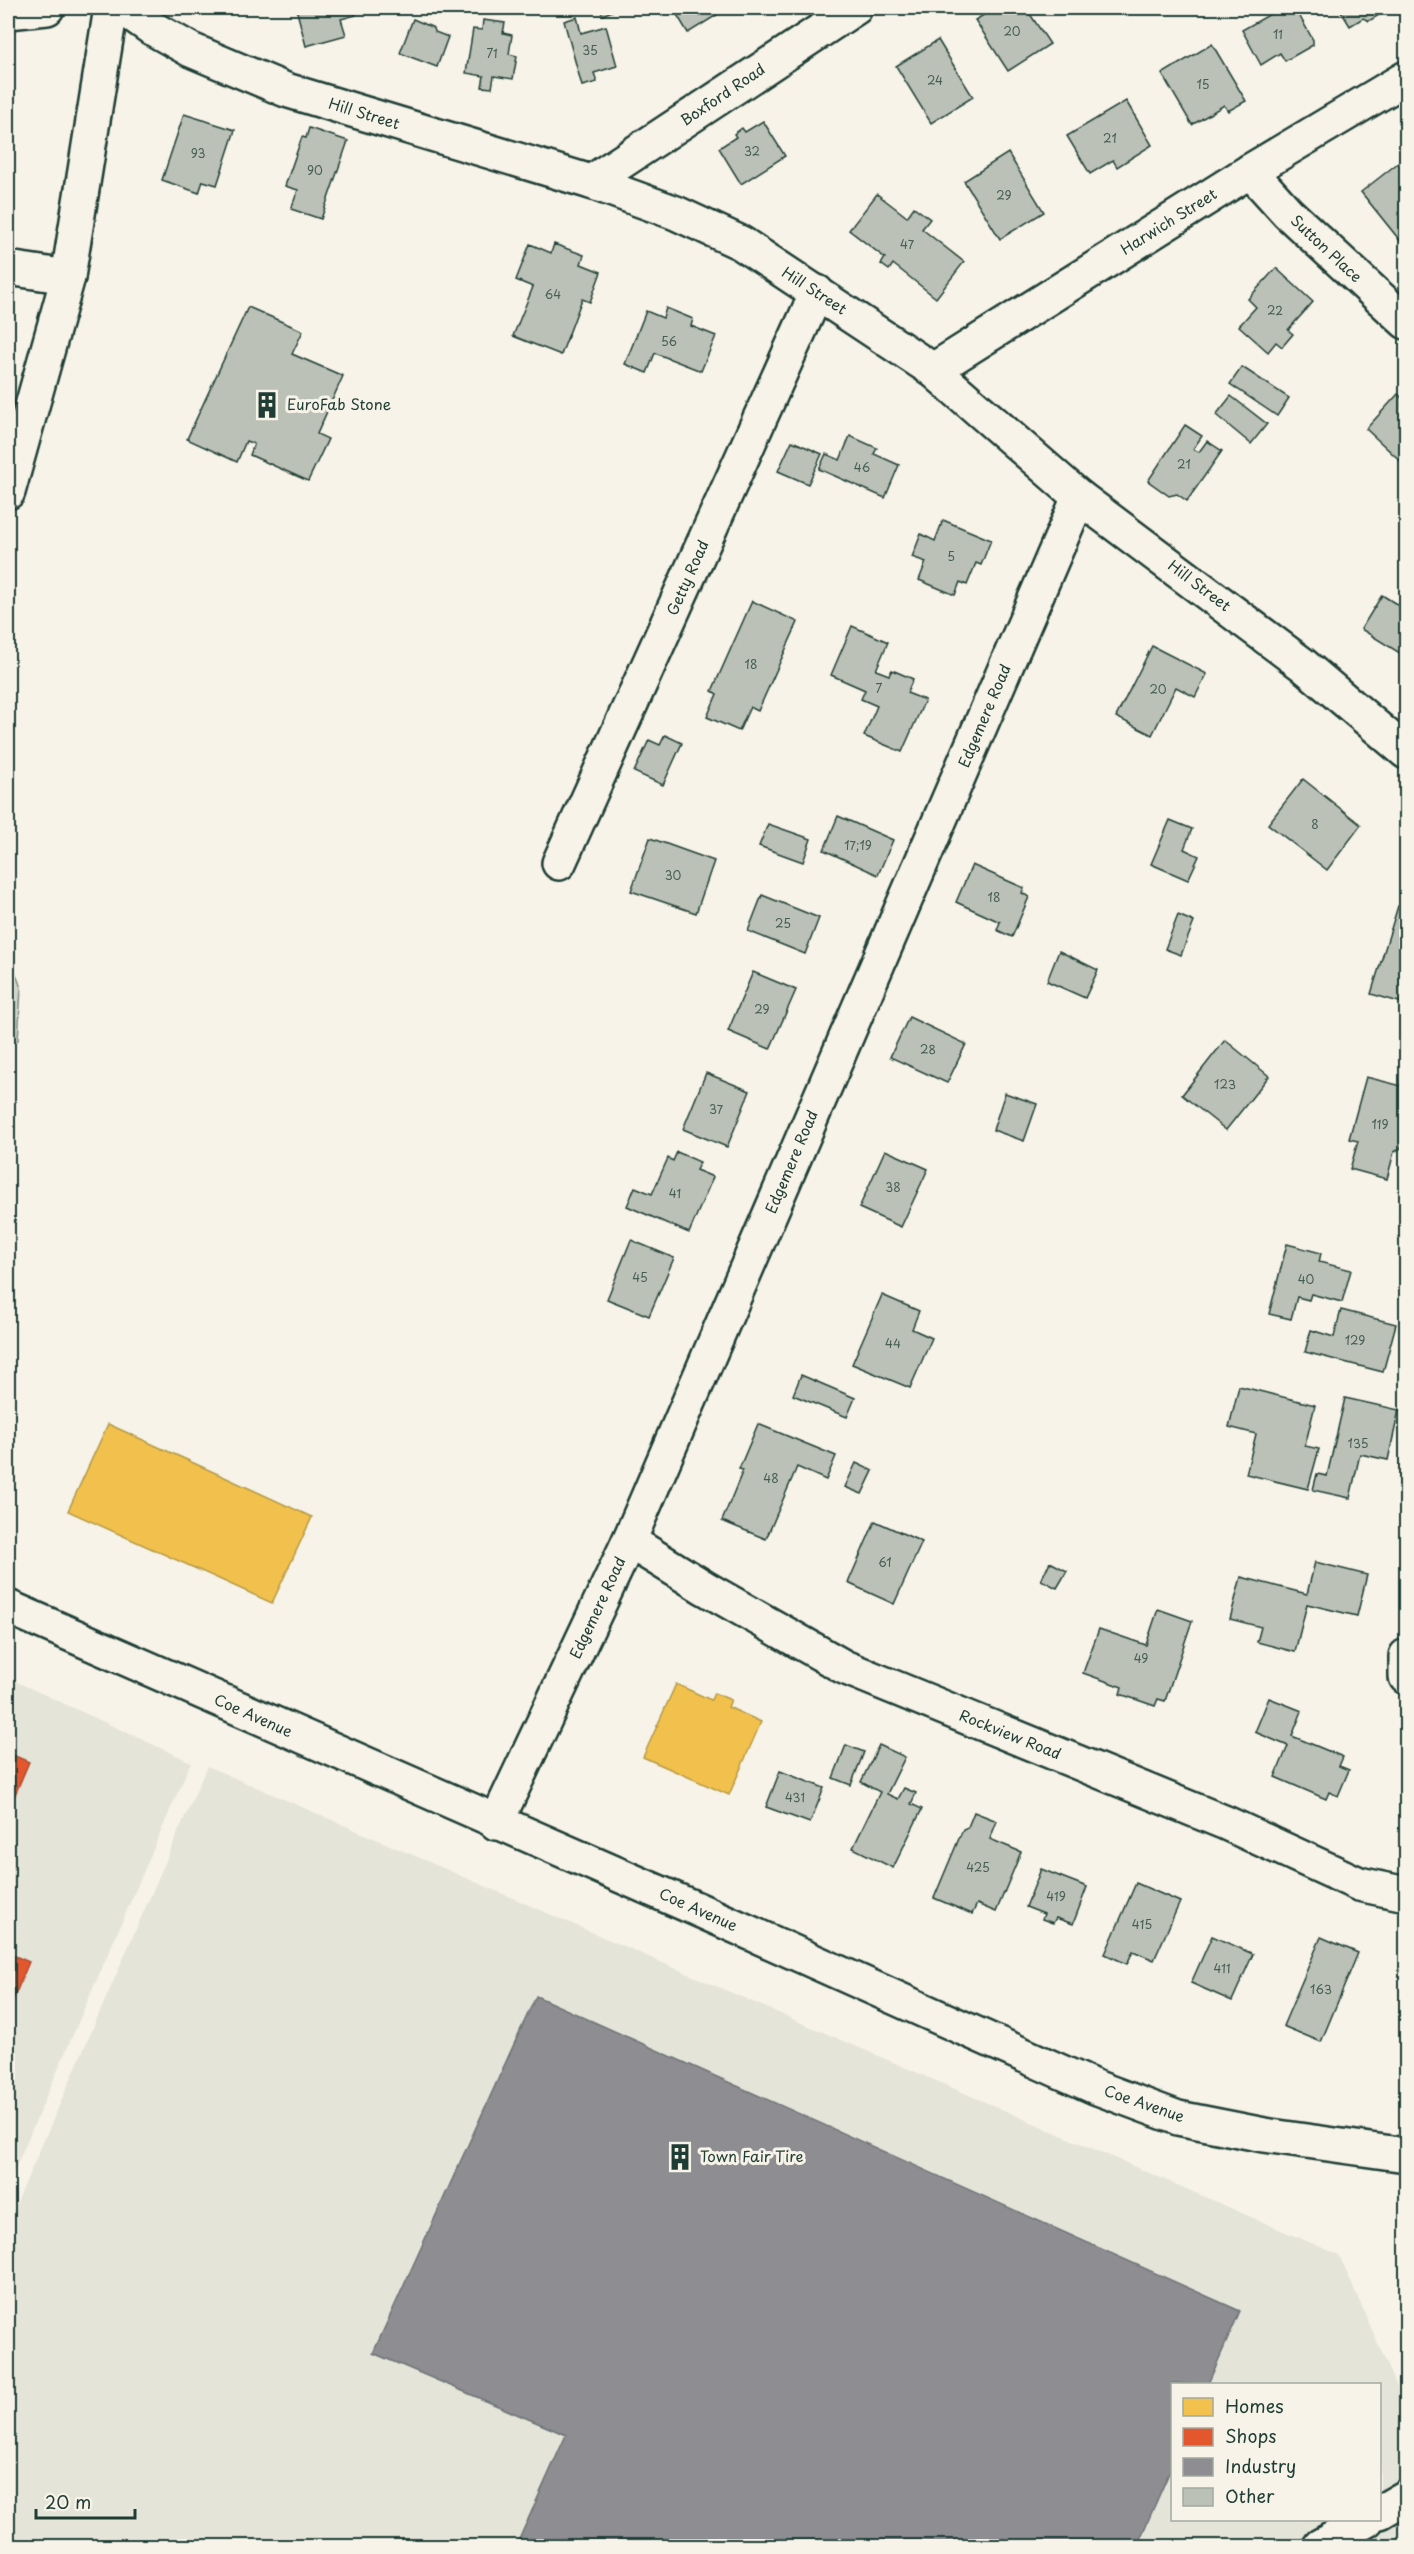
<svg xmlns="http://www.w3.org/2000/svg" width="1414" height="2554" viewBox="0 0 1414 2554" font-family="'Playpen Sans',sans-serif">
  <rect width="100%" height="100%" fill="#f7f3e8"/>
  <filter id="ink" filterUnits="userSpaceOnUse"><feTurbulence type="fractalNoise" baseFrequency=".0167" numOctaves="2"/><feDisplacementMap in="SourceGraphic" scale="12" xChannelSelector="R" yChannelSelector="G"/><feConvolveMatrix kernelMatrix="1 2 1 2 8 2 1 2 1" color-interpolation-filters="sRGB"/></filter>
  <g filter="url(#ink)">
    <g fill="#e5e4d9" fill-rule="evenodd">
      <polygon points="8,1678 191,1762 8,2185"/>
      <path d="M207,1766L1339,2255L1406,2407V2546H8V2223ZM1172,2384H1380V2520H1172Z"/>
    </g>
    <polygon fill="#d3d5ca" stroke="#79897f" stroke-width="1.5" points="8,952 21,988 18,1040 8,1049"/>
    <g fill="#f2c14e" stroke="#b39946" stroke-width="1.5">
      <polygon points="108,1424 312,1517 272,1603 68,1511"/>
      <polygon points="676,1684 711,1700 714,1693 731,1700 728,1707 761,1722 729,1795 643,1757"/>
    </g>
    <g fill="#e4572e" stroke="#a94f30" stroke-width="1.5">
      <polygon points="8,1753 29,1762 8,1811"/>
      <polygon points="8,1953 29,1962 8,2012"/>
    </g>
    <polygon fill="#8d8d92" stroke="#6c7576" stroke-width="1.5" points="536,1996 1240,2311 1208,2384 1172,2384 1172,2466 1137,2546 516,2546 566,2435 373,2353"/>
    <g fill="#bbc1b6" stroke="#1f3d34" stroke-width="1.5">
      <polygon points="296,8 354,8 356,15 341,19 346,35 306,46"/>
      <polygon points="599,8 619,8 603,15"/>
      <polygon points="673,8 728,8 688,33"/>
      <polygon points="996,8 1026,8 1050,44 1008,71 975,20"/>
      <polygon points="1281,8 1295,8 1313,40 1313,45 1285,61 1280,53 1261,65 1242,30"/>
      <polygon points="1339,8 1391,8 1369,21 1363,18 1350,26"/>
      <polygon points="577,17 581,33 606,26 617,66 594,73 597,82 582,86 564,21"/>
      <polygon points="413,19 434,28 435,32 448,37 437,67 400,53"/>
      <polygon points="483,20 505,23 503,33 512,35 509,54 517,56 513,79 494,76 492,88 482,87 484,76 466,73 473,29 482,30"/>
      <polygon points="938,40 973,97 931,123 896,66"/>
      <polygon points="1212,44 1246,101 1228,111 1224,105 1192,125 1162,74"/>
      <polygon points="1126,101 1152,145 1117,167 1113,160 1090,174 1067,136"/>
      <polygon points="184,114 235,130 217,185 203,181 199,193 162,180"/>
      <polygon points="763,121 785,156 741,184 719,148 736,137 734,134 742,128 745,132"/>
      <polygon points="309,128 348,141 321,219 291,209 298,190 285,186 302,137 306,138"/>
      <polygon points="1008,153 1044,212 1000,239 964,181"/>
      <polygon points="1398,163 1406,174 1406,248 1361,192"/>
      <polygon points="877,194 907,217 914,207 930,219 922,229 964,262 936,298 893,264 889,270 881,264 885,258 849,230"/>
      <polygon points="530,244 551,253 554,244 584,255 581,264 601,272 590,302 582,299 561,355 513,336 533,287 516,280"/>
      <polygon points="1276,268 1313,302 1288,330 1293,334 1282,347 1276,342 1268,352 1239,326 1256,307 1248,299"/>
      <polygon points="248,307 303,331 292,354 343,376 317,434 328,439 308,481 250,455 254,444 246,441 237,462 187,439"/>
      <polygon points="666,308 693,319 691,326 716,336 701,371 655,353 647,373 625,364 646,311 663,318"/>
      <polygon points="1242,367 1289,398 1277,416 1230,384"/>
      <polygon points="1398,394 1406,402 1406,466 1366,429"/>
      <polygon points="1231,396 1267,424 1251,444 1216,415"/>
      <polygon points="1185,425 1202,436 1193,449 1199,452 1207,441 1222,451 1187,501 1177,494 1169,496 1148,481"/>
      <polygon points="850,436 877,448 874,454 899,465 885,498 819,469 826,454 840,460"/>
      <polygon points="792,441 822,454 808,484 778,471"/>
      <polygon points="943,520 991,540 981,565 976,563 967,585 960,582 955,595 919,580 926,562 912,557 921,534 935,541"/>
      <polygon points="1382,595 1406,610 1406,657 1361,629"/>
      <polygon points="752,601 798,622 758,711 750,707 739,731 707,717 717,694 712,691"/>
      <polygon points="852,626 888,642 876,670 889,675 892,670 913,679 907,693 925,700 902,752 864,736 877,706 861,699 865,690 831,675"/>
      <polygon points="1152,646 1207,674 1195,697 1176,687 1152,735 1116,717"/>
      <polygon points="665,735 682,743 663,785 634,772 649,740 660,745"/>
      <polygon points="1303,779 1361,825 1327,870 1268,824"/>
      <polygon points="838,816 893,840 878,875 824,850"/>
      <polygon points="1170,820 1192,829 1184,849 1199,856 1188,880 1151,864"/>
      <polygon points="768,824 811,839 803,862 759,846"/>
      <polygon points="650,838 714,861 696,913 631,891"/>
      <polygon points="972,865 1024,888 1022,893 1029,897 1012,937 997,930 1000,922 956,902"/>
      <polygon points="762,895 819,918 805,954 748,931"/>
      <polygon points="1398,906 1406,909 1406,1004 1371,994"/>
      <polygon points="1178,915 1194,922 1181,955 1165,949"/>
      <polygon points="1059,951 1098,970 1085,998 1047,981"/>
      <polygon points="753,972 796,990 770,1049 728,1031"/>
      <polygon points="909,1017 966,1044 947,1083 890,1057"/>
      <polygon points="1225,1040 1269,1076 1226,1130 1182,1095"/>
      <polygon points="706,1073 750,1091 727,1147 683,1129"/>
      <polygon points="1366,1077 1406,1087 1406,1127 1401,1148 1394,1152 1387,1179 1350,1169 1358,1141 1349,1139"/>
      <polygon points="1005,1093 1037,1104 1024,1141 993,1130"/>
      <polygon points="885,1150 928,1169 901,1227 859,1208"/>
      <polygon points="677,1152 700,1162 696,1170 713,1177 689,1233 627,1206 635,1187 652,1194 668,1158 673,1161"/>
      <polygon points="631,1240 674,1258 649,1316 607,1299"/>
      <polygon points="1287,1244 1321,1253 1319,1262 1351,1270 1342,1302 1311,1294 1309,1300 1297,1297 1291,1319 1269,1314"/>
      <polygon points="882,1295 919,1311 912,1329 932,1338 910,1388 852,1364"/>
      <polygon points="1341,1310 1396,1324 1383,1372 1305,1352 1311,1330 1334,1337"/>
      <polygon points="801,1375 855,1398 847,1417 793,1395"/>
      <polygon points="1239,1386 1315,1405 1305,1446 1319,1449 1308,1489 1246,1474 1256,1434 1229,1427"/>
      <polygon points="1345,1398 1399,1410 1388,1460 1360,1454 1350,1498 1313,1490 1317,1474 1327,1476"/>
      <polygon points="758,1424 836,1456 826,1480 797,1467 766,1539 722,1521 743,1470 739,1469"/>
      <polygon points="856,1463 873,1471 862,1494 845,1487"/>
      <polygon points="875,1521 922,1542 894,1604 848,1583"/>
      <polygon points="1050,1562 1067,1571 1057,1588 1041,1580"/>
      <polygon points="1315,1562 1367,1575 1357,1616 1307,1604 1295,1652 1257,1642 1261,1627 1230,1619 1241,1577 1307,1594"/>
      <polygon points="1158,1609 1192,1621 1165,1701 1158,1699 1155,1706 1120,1694 1122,1687 1083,1673 1099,1629 1146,1645"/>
      <polygon points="1269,1698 1302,1711 1292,1736 1343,1757 1339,1766 1349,1770 1338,1796 1329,1792 1326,1799 1275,1777 1288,1746 1255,1732"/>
      <polygon points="846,1745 864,1752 851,1785 833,1778"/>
      <polygon points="879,1745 905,1757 887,1794 898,1799 904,1788 916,1793 911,1804 922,1809 893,1868 853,1848 880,1792 861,1782"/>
      <polygon points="780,1771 824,1788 810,1823 766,1807"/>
      <polygon points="974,1812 997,1821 990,1839 1021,1852 996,1912 977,1904 972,1914 934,1898 963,1829 968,1827"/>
      <polygon points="1041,1869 1087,1887 1073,1924 1056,1918 1053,1923 1042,1919 1044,1914 1026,1907"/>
      <polygon points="1136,1883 1180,1902 1154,1960 1133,1951 1127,1964 1105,1954"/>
      <polygon points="1212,1936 1253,1954 1232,2001 1191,1983"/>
      <polygon points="1321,1937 1358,1953 1321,2042 1283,2026"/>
    </g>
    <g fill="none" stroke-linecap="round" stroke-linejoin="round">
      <defs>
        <g id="minor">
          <polyline points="123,8 150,27 191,50 286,90 591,182 676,213 741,243 933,370 1079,497 1302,664 1406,752"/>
          <polyline points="1250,171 1288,213 1406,322"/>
          <polyline points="591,182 855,8"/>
          <polyline points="8,268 68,277"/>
          <polyline points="933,370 1250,171 1406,78"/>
          <polyline points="8,492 68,277 111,8"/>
          <polyline points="559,863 817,292"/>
          <polyline points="629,1541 705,1588 844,1667 1226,1823 1359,1884 1406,1894"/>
          <polyline points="496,1823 629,1541 1079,497"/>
          <polyline points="1380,2512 1406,2497"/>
          <polyline points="1320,2546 1367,2520"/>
        </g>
        <g id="major">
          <polyline points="8,12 47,8"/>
          <polyline points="8,1607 699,1910 1095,2087 1178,2118 1264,2135 1406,2155"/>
          <polyline points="1406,1656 1406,1677"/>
        </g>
      </defs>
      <use href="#minor" stroke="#1f3d34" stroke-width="38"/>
      <use href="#major" stroke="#1f3d34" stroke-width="38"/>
      <use href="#minor" stroke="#f7f3e8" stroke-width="33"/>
      <use href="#major" stroke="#f7f3e8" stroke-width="33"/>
    </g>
  </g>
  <defs>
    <symbol id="building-bare" viewBox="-9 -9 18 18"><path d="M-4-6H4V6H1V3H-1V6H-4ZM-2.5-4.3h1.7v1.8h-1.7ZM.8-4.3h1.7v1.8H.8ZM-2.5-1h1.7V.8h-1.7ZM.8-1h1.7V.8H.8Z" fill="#1f3d34" stroke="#f7f3e8" stroke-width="2.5" paint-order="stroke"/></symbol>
  </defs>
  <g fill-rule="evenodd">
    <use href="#building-bare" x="248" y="386" width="38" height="38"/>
    <use href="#building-bare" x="661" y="2138" width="38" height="38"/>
  </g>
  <g text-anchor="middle" stroke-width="6" stroke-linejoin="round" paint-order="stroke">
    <g font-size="12" fill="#465e54">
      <text x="1012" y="36">20</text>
      <text x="1278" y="39">11</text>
      <text x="590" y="55">35</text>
      <text x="492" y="58">71</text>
      <text x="935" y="85">24</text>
      <text x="1203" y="89">15</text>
      <text x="1110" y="143">21</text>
      <text x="752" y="156">32</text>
      <text x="198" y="158">93</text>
      <text x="315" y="175">90</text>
      <text x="1004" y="200">29</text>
      <text x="907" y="249">47</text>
      <text x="553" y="299">64</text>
      <text x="1275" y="315">22</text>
      <text x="669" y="346">56</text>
      <text x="1184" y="469">21</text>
      <text x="862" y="472">46</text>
      <text x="951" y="561">5</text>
      <text x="751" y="669">18</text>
      <text x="879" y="693">7</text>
      <text x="1158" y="694">20</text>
      <text x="1315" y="829">8</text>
      <text x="858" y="850">17;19</text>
      <text x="673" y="880">30</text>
      <text x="994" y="902">18</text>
      <text x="783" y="928">25</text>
      <text x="762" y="1014">29</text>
      <text x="928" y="1054">28</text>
      <text x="1225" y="1089">123</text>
      <text x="716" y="1114">37</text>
      <text x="1380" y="1129">119</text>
      <text x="893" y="1192">38</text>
      <text x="675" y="1198">41</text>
      <text x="640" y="1282">45</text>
      <text x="1306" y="1284">40</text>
      <text x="1355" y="1345">129</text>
      <text x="893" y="1348">44</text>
      <text x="1358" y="1448">135</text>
      <text x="771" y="1483">48</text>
      <text x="885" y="1567">61</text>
      <text x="1141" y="1663">49</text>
      <text x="795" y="1802">431</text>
      <text x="978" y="1872">425</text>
      <text x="1056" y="1901">419</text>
      <text x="1142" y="1929">415</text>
      <text x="1222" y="1973">411</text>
      <text x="1321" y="1994">163</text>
    </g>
    <g font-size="15" fill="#1f3d34" stroke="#f7f3e8">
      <text transform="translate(723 95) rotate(-34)" y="5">Boxford Road</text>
      <text transform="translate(364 114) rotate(17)" y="5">Hill Street</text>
      <text transform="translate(1169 222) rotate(-32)" y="5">Harwich Street</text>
      <text transform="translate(1326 249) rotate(43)" y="5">Sutton Place</text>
      <text transform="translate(814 291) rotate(33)" y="5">Hill Street</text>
      <text transform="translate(688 578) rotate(-66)" y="5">Getty Road</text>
      <text transform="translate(1199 586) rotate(37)" y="5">Hill Street</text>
      <text transform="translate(985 716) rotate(-67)" y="5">Edgemere Road</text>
      <text transform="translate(792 1162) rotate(-67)" y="5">Edgemere Road</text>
      <text transform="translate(598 1608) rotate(-65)" y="5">Edgemere Road</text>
      <text transform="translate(253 1716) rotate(24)" y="5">Coe Avenue</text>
      <text transform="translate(1010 1735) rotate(22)" y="5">Rockview Road</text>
      <text transform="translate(698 1910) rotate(24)" y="5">Coe Avenue</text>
      <text transform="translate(1144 2104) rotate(19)" y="5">Coe Avenue</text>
    </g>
    <g font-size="15" fill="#1f3d34" stroke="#f7f3e8" text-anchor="start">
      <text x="287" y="410">EuroFab Stone</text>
      <text x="700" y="2162">Town Fair Tire</text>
    </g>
  </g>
  <rect width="1414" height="2554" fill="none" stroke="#f7f3e8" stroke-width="30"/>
  <rect x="15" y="15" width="1384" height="2524" fill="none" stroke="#1f3d34" stroke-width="2" filter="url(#ink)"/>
  <rect x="1171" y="2383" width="210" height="138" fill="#f7f3e8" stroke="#a1aaa0" stroke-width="1.5"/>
  <rect x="1183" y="2398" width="30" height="18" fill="#f2c14e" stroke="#a1aaa0" stroke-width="1.5"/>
  <text x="1225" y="2413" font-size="18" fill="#1f3d34">Homes</text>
  <rect x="1183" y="2428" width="30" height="18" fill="#e4572e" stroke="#a1aaa0" stroke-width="1.5"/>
  <text x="1225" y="2443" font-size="18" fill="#1f3d34">Shops</text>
  <rect x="1183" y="2458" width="30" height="18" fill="#8d8d92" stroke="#a1aaa0" stroke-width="1.5"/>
  <text x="1225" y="2473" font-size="18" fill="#1f3d34">Industry</text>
  <rect x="1183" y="2488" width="30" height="18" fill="#bbc1b6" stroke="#a1aaa0" stroke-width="1.5"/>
  <text x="1225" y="2503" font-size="18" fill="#1f3d34">Other</text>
  <path d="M36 2509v9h99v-9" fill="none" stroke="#1f3d34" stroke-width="3"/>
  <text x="45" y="2509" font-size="18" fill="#1f3d34" stroke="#f7f3e8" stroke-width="4.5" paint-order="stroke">20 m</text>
</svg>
